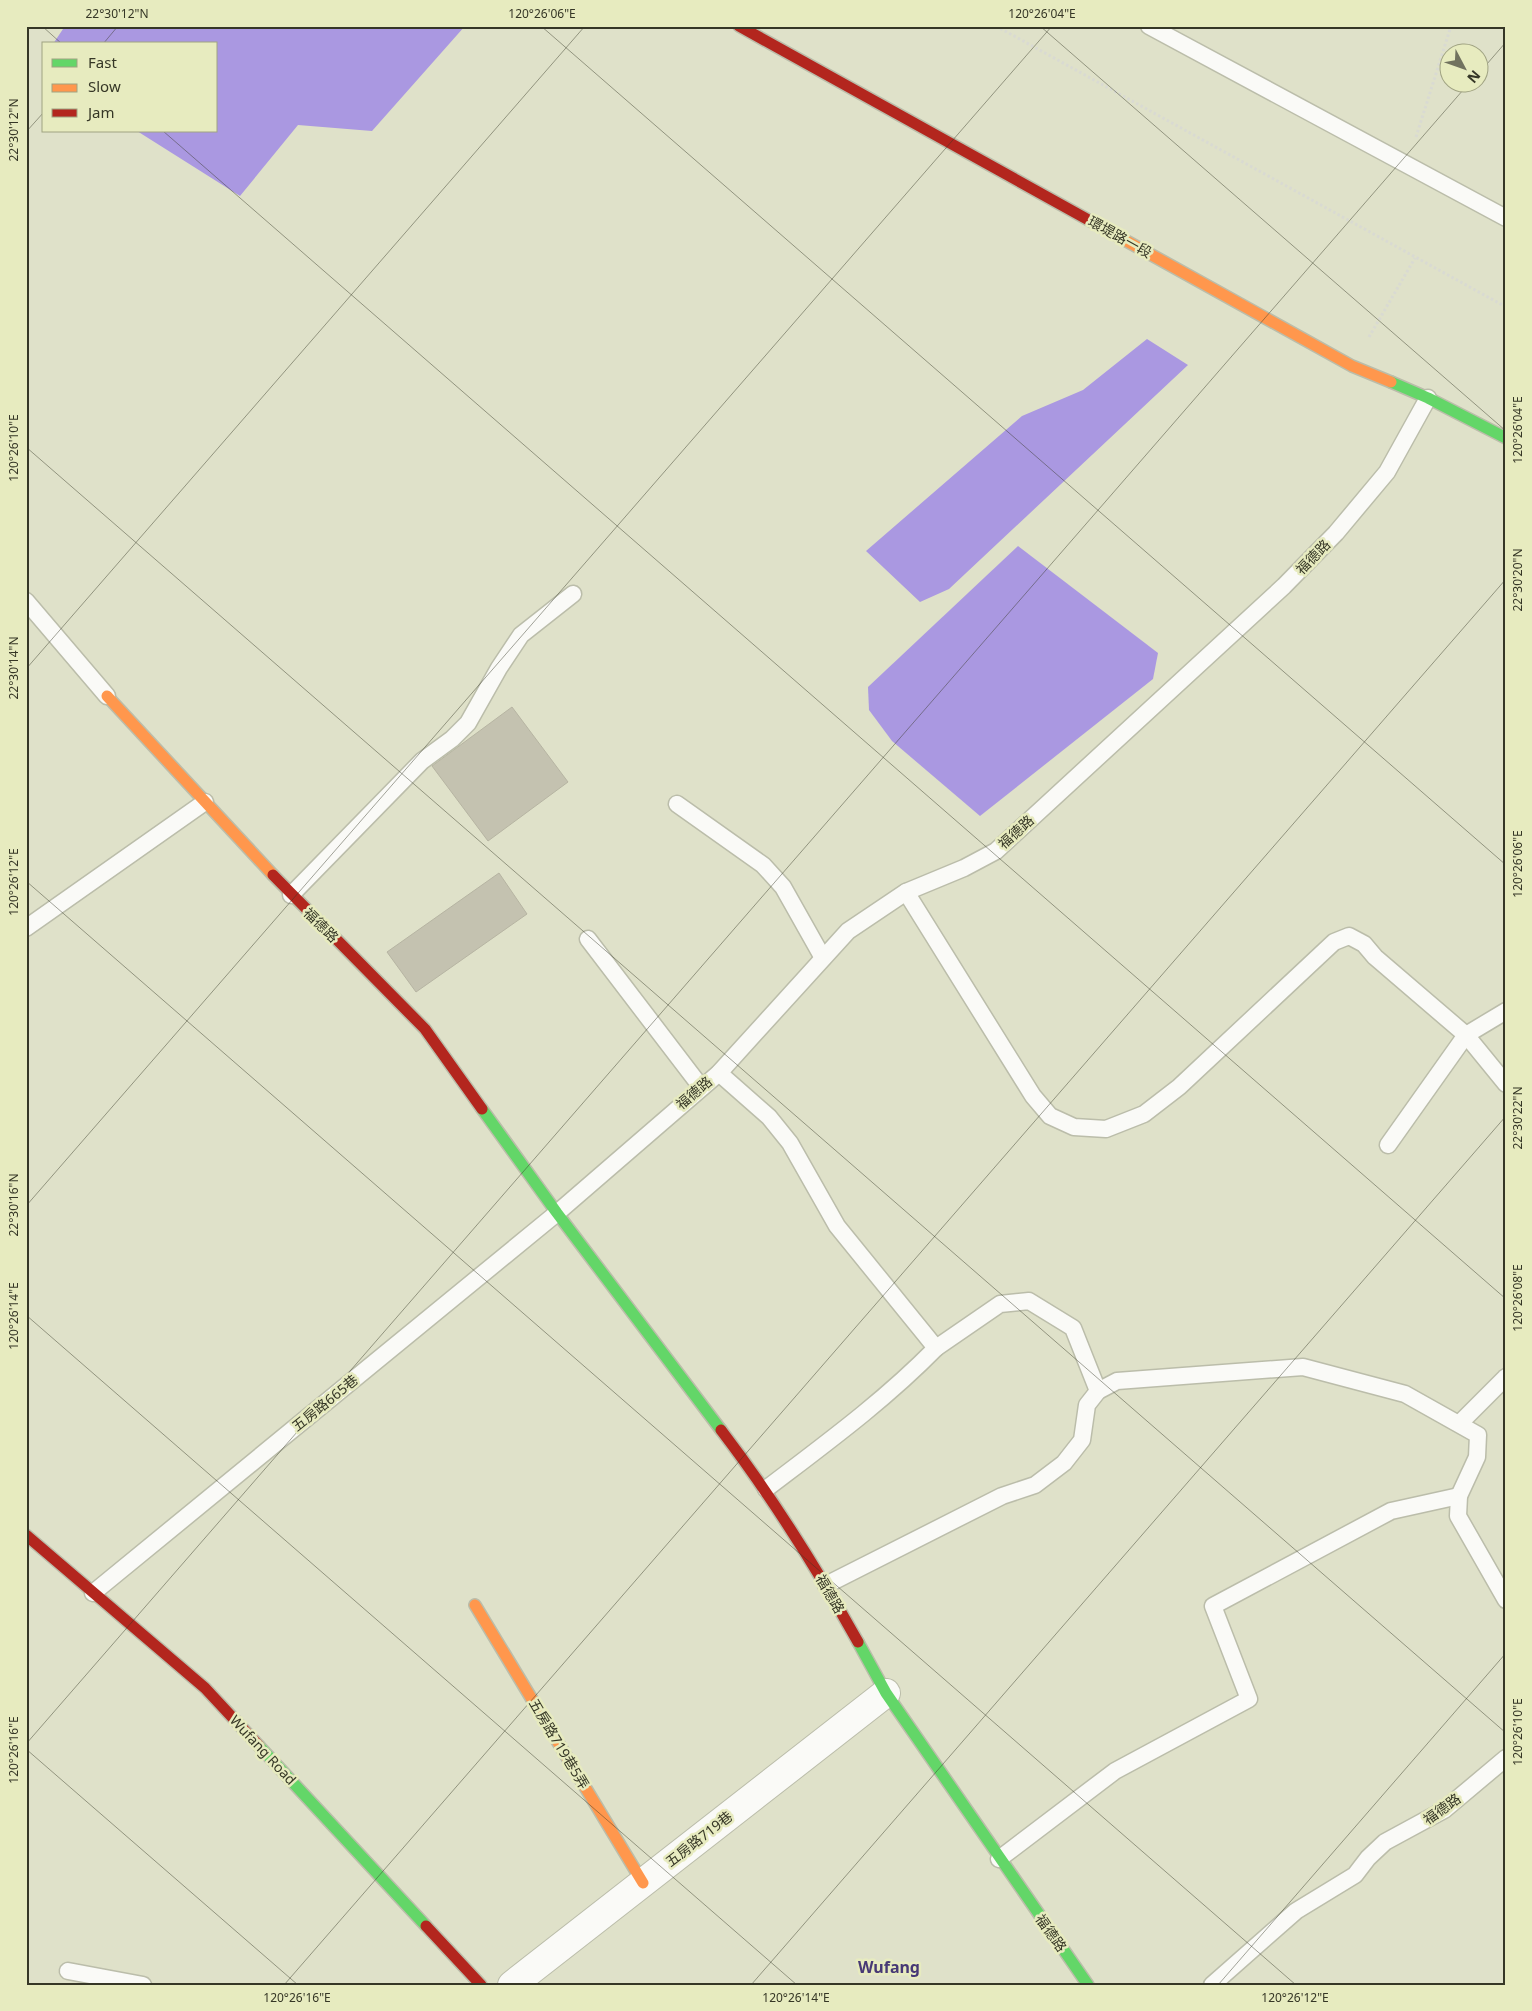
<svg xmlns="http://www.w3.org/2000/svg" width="1532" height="2011" viewBox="0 0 1532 2011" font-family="'Noto Sans','Noto Sans TC',sans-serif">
  <rect width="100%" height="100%" fill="#dfe1c9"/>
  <g fill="#aa98e1">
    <polygon points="65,26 465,26 372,131 298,125 240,196 137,131 216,131 216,44 53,44"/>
    <polygon points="1147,339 1188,365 949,589 920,602 866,551 1022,416 1083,390"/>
    <polygon points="1018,546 1158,653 1153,679 980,816 892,741 869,710 868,687"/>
  </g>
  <g fill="#c4c2b0" stroke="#b6b4a2">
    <polygon points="512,707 568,782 488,841 432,766"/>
    <polygon points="499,873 527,914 416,992 387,952"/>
  </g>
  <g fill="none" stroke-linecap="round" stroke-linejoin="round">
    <defs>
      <g id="lane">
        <polyline points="1149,26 1506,218"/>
        <polyline points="26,601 107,696"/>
        <polyline points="677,804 763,865 783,887 823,958"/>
        <polyline points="906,892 1033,1096 1050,1116 1074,1127 1106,1129 1144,1114 1179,1087 1334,942 1349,936 1364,944 1375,957 1466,1035 1506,1084"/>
        <polyline points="291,895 422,761 452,739 468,723 499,668 521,635 573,594"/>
        <polyline points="26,928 205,802"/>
        <polyline points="588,939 701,1087"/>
        <path d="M719,1073L769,1117L790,1143L837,1226L936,1348C884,1401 825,1444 766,1489"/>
        <polyline points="1388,1145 1466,1035 1506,1011"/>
        <polyline points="936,1348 1000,1304 1029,1301 1073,1328 1098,1391"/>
        <polyline points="1460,1423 1506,1377"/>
        <polyline points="826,1585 1002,1496 1035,1485 1064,1463 1082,1440 1087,1405 1098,1391 1117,1381 1303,1367 1405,1394 1478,1435 1477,1457 1459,1496 1458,1516 1506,1600"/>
        <polyline points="93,1593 557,1213 719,1073 848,931 906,892 964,868 996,851 1284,586 1336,533 1387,472 1428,398"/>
        <polyline points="999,1859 1115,1771 1249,1699 1213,1606 1391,1511 1459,1496"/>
        <polyline points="68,1971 143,1985"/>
        <polyline points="1212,1985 1296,1911 1355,1875 1368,1858 1385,1842 1444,1810 1506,1758"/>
      </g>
      <polyline id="street" points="512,1985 886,1693"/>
      <g id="fast">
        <polyline points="1391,382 1428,398 1506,438"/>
        <polyline points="482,1109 557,1213 721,1430"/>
        <polyline points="858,1642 886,1693 1088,1985"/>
        <polyline points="259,1746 426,1926"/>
      </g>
      <g id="slow">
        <polyline points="1103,228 1352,366 1391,382"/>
        <polyline points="107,696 273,875"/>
        <polyline points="475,1605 643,1883"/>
      </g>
      <g id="jam">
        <polyline points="739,26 1103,228"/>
        <polyline points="273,875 425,1029 482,1109"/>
        <path d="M721,1430C773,1498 816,1567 858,1642"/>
        <polyline points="26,1535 205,1688 259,1746"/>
        <polyline points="426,1926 481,1985"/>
      </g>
    </defs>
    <use href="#lane" stroke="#bbbdaa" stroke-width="19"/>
    <use href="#street" stroke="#bbbdaa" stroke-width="30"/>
    <use href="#fast" stroke="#bbbdaa" stroke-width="14"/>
    <use href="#slow" stroke="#bbbdaa" stroke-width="14"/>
    <use href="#jam" stroke="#bbbdaa" stroke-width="14"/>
    <g stroke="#d9dad2" stroke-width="3" stroke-dasharray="2.5 2.5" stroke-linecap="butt">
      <polyline points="996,26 1506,307"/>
      <polyline points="1416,137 1451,26"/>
      <polyline points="1369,337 1415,258"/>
    </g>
    <use href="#lane" stroke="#fafaf7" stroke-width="16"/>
    <use href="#street" stroke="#fafaf7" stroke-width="28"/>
    <use href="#fast" stroke="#63d668" stroke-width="11"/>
    <use href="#slow" stroke="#ff974d" stroke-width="11"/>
    <use href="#jam" stroke="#b3261e" stroke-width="11"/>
  </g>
  <path fill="none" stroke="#363726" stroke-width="1" stroke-opacity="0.45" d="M42,26L62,44M541,26L1506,865M1040,26L1506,431M103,44L118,26M1480,72L1506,42M163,131L1506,1299M26,132L44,112M26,447L1506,1733M26,669L585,26M26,881L1296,1985M26,1206L1052,26M26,1315L797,1985M26,1744L1470,82M26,1749L298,1985M284,1985L1506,579M751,1985L1506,1116M1218,1985L1506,1653"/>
  <g text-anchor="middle" stroke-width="5" stroke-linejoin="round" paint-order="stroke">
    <g font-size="14" fill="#363726" stroke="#e7ebbf">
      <text transform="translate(1120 237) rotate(29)" y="5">環堤路一段</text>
      <text transform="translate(1313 557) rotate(-46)" y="5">福德路</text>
      <text transform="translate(1016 832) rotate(-42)" y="5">福德路</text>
      <text transform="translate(321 925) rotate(45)" y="5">福德路</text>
      <text transform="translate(694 1093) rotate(-40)" y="5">福德路</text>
      <text transform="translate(325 1403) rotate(-39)" y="5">五房路665巷</text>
      <text transform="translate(830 1594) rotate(60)" y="5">福德路</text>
      <text transform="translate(559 1744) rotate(59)" y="5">五房路719巷5弄</text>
      <text transform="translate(263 1750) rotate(47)" y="5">Wufang Road</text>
      <text transform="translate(1442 1809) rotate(-35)" y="5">福德路</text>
      <text transform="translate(699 1839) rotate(-38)" y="5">五房路719巷</text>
      <text transform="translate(1051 1933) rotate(55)" y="5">福德路</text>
    </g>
    <g font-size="16" font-weight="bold" fill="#473975" stroke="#e7ebbf">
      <text x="889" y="1973">Wufang</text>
    </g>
  </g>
  <rect width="1532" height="2011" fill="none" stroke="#e7ebbf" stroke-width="55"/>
  <rect x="42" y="42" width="175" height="90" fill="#e7ebbf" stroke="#a0a382"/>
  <rect x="52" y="59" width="25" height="8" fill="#63d668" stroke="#a0a382"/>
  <text x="88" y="68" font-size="15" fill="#363726">Fast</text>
  <rect x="52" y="84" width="25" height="8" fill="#ff974d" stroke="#a0a382"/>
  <text x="88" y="92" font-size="15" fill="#363726">Slow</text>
  <rect x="52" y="109" width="25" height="8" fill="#b3261e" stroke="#a0a382"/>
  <text x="88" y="118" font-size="15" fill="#363726">Jam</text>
  <g transform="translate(1464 68) rotate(131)"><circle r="24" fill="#e7ebbf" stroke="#a0a382"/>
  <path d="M0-4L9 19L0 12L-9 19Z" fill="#71725f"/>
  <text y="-8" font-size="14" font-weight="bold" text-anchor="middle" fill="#363726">N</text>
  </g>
  <rect x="28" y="28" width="1476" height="1956" fill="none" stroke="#363726" stroke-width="2"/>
  <g font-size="12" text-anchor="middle" fill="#363726">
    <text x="117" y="18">22°30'12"N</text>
    <text x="542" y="18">120°26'06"E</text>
    <text x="1042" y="18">120°26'04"E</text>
    <text transform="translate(14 130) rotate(-90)" y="4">22°30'12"N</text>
    <text transform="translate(1518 430) rotate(-90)" y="4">120°26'04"E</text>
    <text transform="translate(14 448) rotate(-90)" y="4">120°26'10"E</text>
    <text transform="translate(1518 580) rotate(-90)" y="4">22°30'20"N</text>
    <text transform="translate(14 668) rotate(-90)" y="4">22°30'14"N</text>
    <text transform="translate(1518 864) rotate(-90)" y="4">120°26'06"E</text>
    <text transform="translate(14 882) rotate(-90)" y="4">120°26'12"E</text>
    <text transform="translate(1518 1118) rotate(-90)" y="4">22°30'22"N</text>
    <text transform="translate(14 1205) rotate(-90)" y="4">22°30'16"N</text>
    <text transform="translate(1518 1298) rotate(-90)" y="4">120°26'08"E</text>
    <text transform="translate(14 1316) rotate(-90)" y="4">120°26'14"E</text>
    <text transform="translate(1518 1732) rotate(-90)" y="4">120°26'10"E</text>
    <text transform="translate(14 1750) rotate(-90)" y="4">120°26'16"E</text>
    <text x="297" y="2002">120°26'16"E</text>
    <text x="796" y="2002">120°26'14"E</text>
    <text x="1295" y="2002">120°26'12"E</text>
  </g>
</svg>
